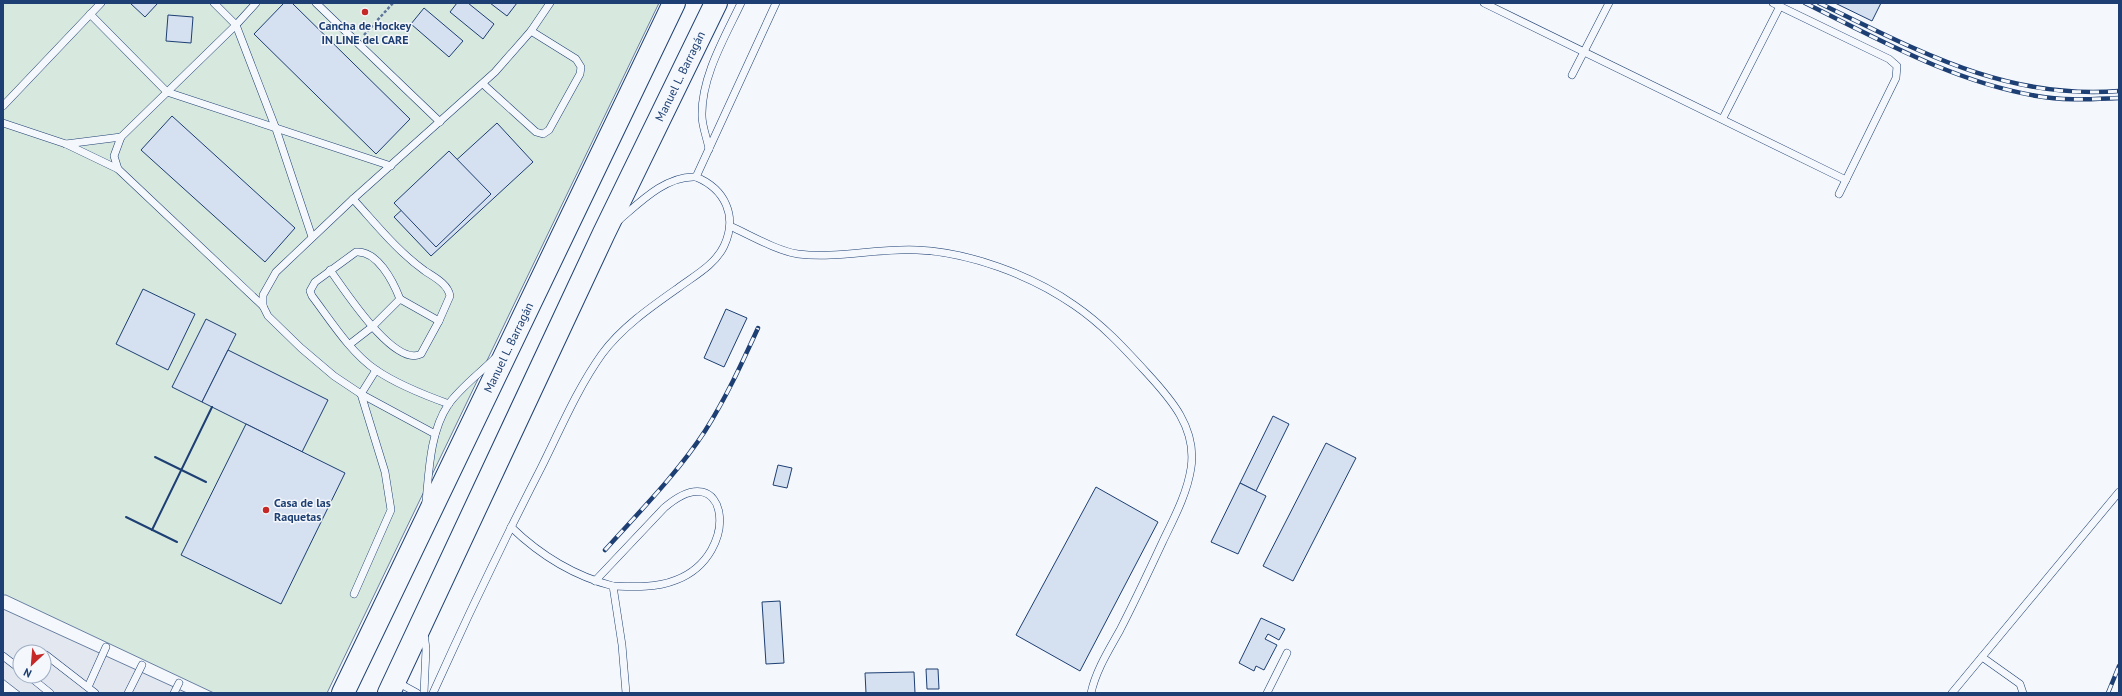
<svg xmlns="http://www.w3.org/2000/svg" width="2122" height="696" viewBox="0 0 2122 696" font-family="'PT Sans',sans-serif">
  <rect width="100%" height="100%" fill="#f4f7fb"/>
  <polygon fill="#d7e8df" stroke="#687fa3" points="3,3 659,3 327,693 214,693 6,595 3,595"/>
  <path fill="#e3e8f0" stroke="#687fa3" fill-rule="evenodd" d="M3,609L187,693H21L3,679ZM20,652H44V676H20Z"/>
  <g fill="#d5e0f0" stroke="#1d3f73">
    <polygon points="130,3 158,3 145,17"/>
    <polygon points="284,3 292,3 410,119 376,154 254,34"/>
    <polygon points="457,3 468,3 494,24 483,39 450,12"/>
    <polygon points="490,3 517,3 507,16"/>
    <polygon points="1835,3 1881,3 1872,21"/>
    <polygon points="424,8 463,41 449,57 411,24"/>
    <polygon points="168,15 193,17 191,43 166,41"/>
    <polygon points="172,116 295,228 265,262 141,150"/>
    <polygon points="497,123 533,162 431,256 394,217"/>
    <polygon points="449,151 491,194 436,247 394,203"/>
    <polygon points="143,289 195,314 168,370 116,344"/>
    <polygon points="726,309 747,318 724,367 704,358"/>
    <polygon points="206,319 236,334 202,402 172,387"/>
    <polygon points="228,350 328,400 302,452 202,402"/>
    <polygon points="1273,416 1289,424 1256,491 1240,483"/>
    <polygon points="246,424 345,473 281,604 181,555"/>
    <polygon points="1326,443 1356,458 1293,581 1263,566"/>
    <polygon points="778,465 792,468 787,488 773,485"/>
    <polygon points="1240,483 1266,496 1238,554 1211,542"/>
    <polygon points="1096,487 1158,522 1080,671 1016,635"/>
    <polygon points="780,601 784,663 766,664 762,602"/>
    <polygon points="1261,618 1285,629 1279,640 1268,634 1265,639 1277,645 1264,670 1256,666 1254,671 1239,663"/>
    <polygon points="926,669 938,669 939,689 927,689"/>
    <polygon points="914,672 915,693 866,693 865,673"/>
  </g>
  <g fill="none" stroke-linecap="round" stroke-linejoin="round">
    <defs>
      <g id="service">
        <polyline points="214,3 236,25 276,129 312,237"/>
        <polyline points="256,3 236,25 121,137 114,156 118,169 263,306"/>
        <polyline points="316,3 440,122"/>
        <polyline points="1484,3 1846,180"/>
        <polyline points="1773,3 1889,59 1897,66 1896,78 1839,194"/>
        <polyline points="90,14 167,92 391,166"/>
        <polyline points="1572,75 1609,3"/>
        <polyline points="483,84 536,132 543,134 549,130 580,74 581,67 576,59 531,31"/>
        <polyline points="3,106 101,3"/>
        <polyline points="1723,118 1780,6"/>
        <polyline points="3,123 66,144 118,169"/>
        <polyline points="66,144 121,137"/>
        <path d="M709,149C707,138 702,126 702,116C701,77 725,37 741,3"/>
        <path d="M353,199C376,224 397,251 425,271C434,277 448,284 450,296L439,321L400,299"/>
        <path d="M618,221C639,203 666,175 696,177"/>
        <path d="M730,226C750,235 777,251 798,254C837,259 878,248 917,250C969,252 1031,275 1074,305C1102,324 1124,348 1146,372C1171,399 1197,428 1191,468C1187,494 1174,518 1163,541C1149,571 1135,601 1120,630C1109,650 1096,670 1091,693"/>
        <path d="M330,270C344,289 394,368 421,354L439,321"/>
        <path d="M350,344L372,327L400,299C393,281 377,250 356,252L315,282L310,291L312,296C331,321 350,352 376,370C398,385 424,395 449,404"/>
        <polyline points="435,434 361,394 334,376 301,348 268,316 263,306 263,295 276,272 353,199 495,72 531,31 550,3"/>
        <path d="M426,502C429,471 430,432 448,405C459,389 480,373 494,359"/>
        <path d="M511,527C540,555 574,576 613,586L622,645L626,693"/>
        <path d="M595,581L664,508C728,452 743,554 676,580C656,588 635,587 613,586"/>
        <polyline points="354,594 391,510 385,472 361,394 376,370"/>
        <polyline points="46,655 95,693"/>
        <polyline points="3,656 20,669"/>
        <polyline points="1982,657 2020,684 2023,693"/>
        <polyline points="29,676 50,693"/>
        <polyline points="397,682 417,693"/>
        <polyline points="88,687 106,647"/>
        <polyline points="128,693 142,665"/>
        <polyline points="174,693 179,683"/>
        <polyline points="424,693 426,649 424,633"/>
        <path d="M433,693C467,617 503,542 541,468C560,430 577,389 602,354C622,327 651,307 678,288C694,276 715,265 724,246C738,216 725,189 696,177L776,3"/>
        <polyline points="1267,693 1287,653"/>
        <polyline points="1952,693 2119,492"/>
      </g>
      <g id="trunk">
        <path id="s1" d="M343,693L674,3"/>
        <path id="s2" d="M389,693L604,233L716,3"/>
      </g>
    </defs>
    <use href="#service" stroke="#1d3f73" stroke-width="8"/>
    <use href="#trunk" stroke="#1d3f73" stroke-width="24"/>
    <polyline stroke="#5e769c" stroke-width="2.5" stroke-dasharray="3 2" stroke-linecap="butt" points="364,35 393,3"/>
    <use href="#service" stroke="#f4f7fb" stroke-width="7"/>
    <use href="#trunk" stroke="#f4f7fb" stroke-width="22"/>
    <defs>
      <g id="rail">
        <path d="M1805,3C1880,40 1954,82 2037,96C2064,101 2092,99 2119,98"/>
        <path d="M1819,3C1917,50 2005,100 2119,91"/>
        <path d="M605,550C639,512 677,474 705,431C726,398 742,363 758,328"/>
        <polyline points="2108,693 2119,666"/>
      </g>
    </defs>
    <use href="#rail" stroke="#1d3f73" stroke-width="4.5"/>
    <use href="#rail" stroke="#f4f7fb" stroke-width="3" stroke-dasharray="9" stroke-linecap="butt"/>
    <g stroke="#1d3f73" stroke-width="2">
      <polyline points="155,457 206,482"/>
      <polyline points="126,517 177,542"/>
      <polyline points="152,530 212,407"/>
    </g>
  </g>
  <g fill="#c62828" stroke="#f4f7fb" stroke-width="1.5">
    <circle cx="365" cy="12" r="4"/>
    <circle cx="266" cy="510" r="4"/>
  </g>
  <g text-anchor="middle" stroke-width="3" stroke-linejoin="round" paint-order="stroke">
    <g font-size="12" font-weight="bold" fill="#1d3f73" stroke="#f4f7fb">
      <text x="365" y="30">Cancha de Hockey<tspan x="365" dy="14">IN LINE del CARE</tspan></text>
      <text x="274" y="507" text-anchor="start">Casa de las<tspan x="274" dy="14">Raquetas</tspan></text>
    </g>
    <g font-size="12" fill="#1d3f73" stroke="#f4f7fb">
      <text dy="4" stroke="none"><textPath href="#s2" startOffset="682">Manuel L. Barragán</textPath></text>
      <text dy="4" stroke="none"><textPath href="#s1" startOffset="383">Manuel L. Barragán</textPath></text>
    </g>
  </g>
  <rect width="2122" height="696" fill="none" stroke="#1d3f73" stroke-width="8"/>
  <g transform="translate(32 664) rotate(206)"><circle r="19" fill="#f4f7fb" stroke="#9eadc5"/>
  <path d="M0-3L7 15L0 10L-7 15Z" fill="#c62828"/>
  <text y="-6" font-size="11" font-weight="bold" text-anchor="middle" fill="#1d3f73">N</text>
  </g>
</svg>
